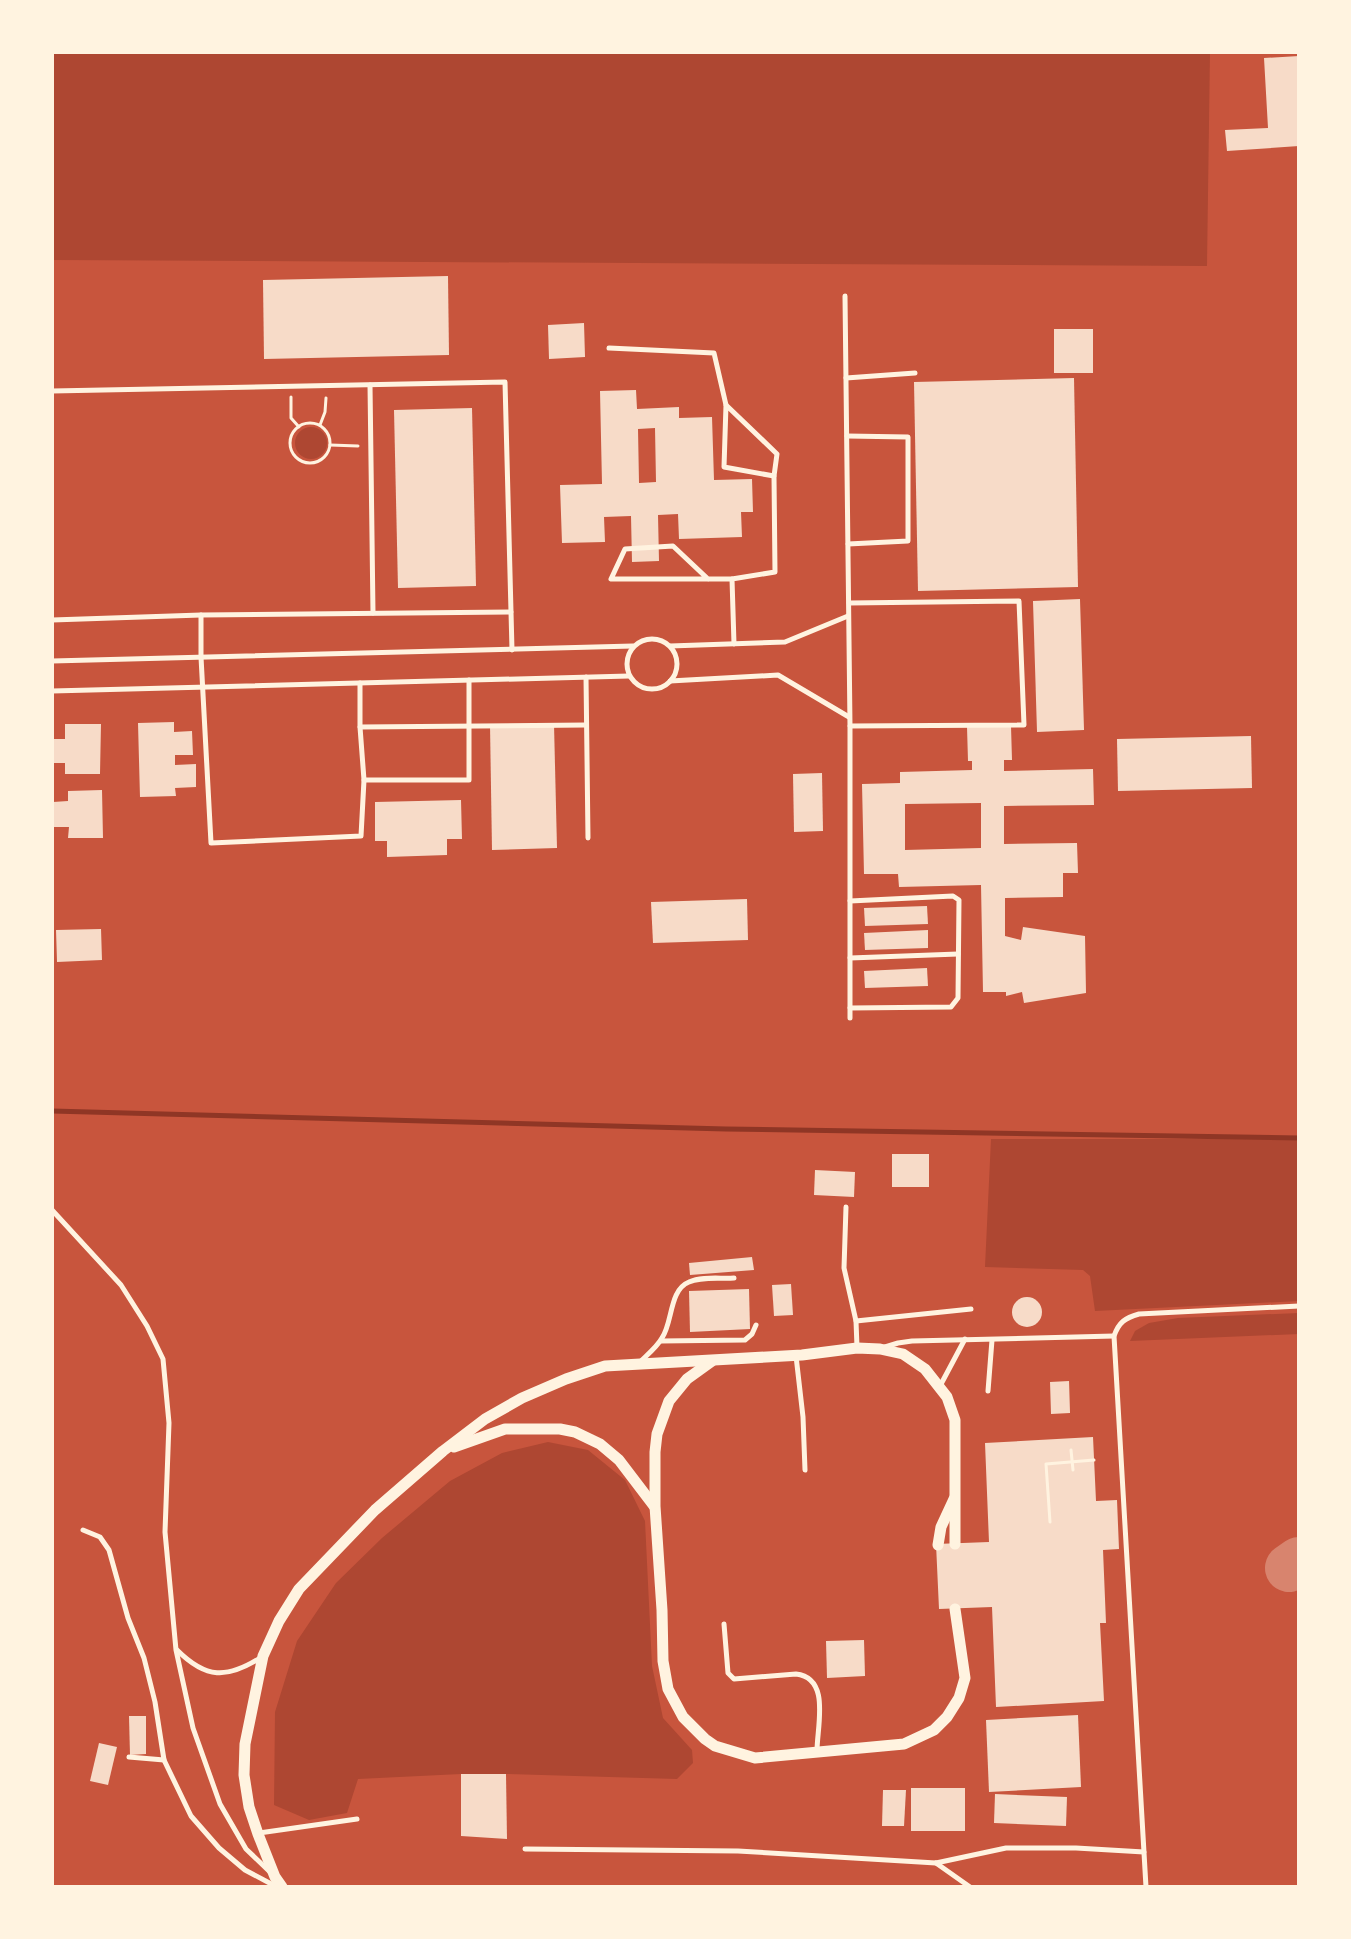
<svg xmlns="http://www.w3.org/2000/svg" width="1351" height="1939" viewBox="0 0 1351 1939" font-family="'Alegreya Sans',sans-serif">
  <rect width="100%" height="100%" fill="#c8553d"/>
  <g fill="#ae4732">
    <polygon points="52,52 1210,52 1207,266 52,260"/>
    <circle cx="311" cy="443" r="16"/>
    <polygon points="991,1139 1299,1139 1299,1301 1095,1311 1090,1276 1083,1270 985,1267"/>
    <polygon points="1299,1313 1299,1334 1130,1341 1135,1331 1149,1323 1178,1318"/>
    <polygon points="548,1442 588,1450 625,1480 645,1521 652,1666 663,1718 692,1750 693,1763 677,1779 506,1774 461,1774 358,1779 347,1813 309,1820 274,1805 275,1712 297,1641 336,1583 382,1538 450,1481 502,1453"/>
  </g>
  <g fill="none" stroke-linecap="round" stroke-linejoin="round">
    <polyline stroke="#8f3625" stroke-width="5" points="52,1111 726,1129 1299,1138"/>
    <polyline stroke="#d8846e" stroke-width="48" points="1289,1568 1299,1561"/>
  </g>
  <g fill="#f7dbc8" fill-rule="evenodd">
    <polygon points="1299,56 1299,146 1227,151 1225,130 1268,128 1264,58"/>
    <polygon points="448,276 449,355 264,359 263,280"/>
    <polygon points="584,323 585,357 549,359 548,325"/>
    <rect x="1054" y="329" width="39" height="44"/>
    <polygon points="1074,378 1078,587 918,591 914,382"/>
    <path d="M636,390L637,409L679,407V418L712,417L714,480L752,479L753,512H741L742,537L679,539L678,514L658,515L659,561L632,562L631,516L604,517L605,542L562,543L560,485L602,484L600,391ZM655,428L656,482L639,483L638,429Z"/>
    <polygon points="472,408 476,586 398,588 394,410"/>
    <polygon points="1080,599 1084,730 1037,732 1033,601"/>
    <polygon points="174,722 174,732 192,731 193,755 175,755 175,765 196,764 196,787 175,788 176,796 140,797 138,723"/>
    <polygon points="65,724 101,724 100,774 65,774 65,763 52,763 52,739 65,739"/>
    <polygon points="554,724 557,848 492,850 490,725"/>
    <path d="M1011,726L1012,760H1004V771L1093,769L1094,805L1004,806V844L1077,843L1078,873H1063V897L1005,898V936L1021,940L1023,927L1085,936L1086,993L1024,1003L1022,992L1006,996V992H983L981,885L899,887L898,874H864L862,784L900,783V772L972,770V761H968L967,727ZM981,803V848L905,850V804Z"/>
    <polygon points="1251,736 1252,788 1118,791 1117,739"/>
    <polygon points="822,773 823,831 794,832 793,774"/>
    <polygon points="102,790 103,838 68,838 69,827 53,827 53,802 68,801 68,791"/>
    <polygon points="461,800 462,839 447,839 447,855 387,857 387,841 375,841 375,802"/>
    <polygon points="747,899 748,940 653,943 651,902"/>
    <polygon points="927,906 928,924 865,926 864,908"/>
    <polygon points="101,929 102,960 57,962 56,930"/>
    <polygon points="928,930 928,948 865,950 864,933"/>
    <polygon points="927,968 928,986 865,988 864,971"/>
    <rect x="892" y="1154" width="37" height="33"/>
    <polygon points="815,1170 855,1172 854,1197 814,1195"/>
    <polygon points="752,1257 754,1270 690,1275 689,1263"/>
    <polygon points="791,1284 793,1315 774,1316 772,1285"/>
    <polygon points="749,1289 750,1329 690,1332 689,1291"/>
    <circle cx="1027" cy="1312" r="15"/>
    <polygon points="1069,1381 1070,1413 1051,1414 1050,1382"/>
    <polygon points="1093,1437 1096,1501 1117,1500 1119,1549 1103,1550 1106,1623 1100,1623 1104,1701 996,1707 992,1607 939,1609 936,1544 989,1542 985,1443"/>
    <polygon points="864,1640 865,1676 827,1678 826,1641"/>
    <polygon points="1078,1715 1081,1787 989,1792 986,1720"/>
    <polygon points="129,1716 146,1716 146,1754 130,1755"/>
    <polygon points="99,1743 117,1747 108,1785 90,1781"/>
    <polygon points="461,1774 506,1774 507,1839 461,1836"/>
    <rect x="911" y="1788" width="54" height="43"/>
    <polygon points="883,1790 906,1790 904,1826 882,1826"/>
    <polygon points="995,1794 1067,1797 1066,1826 994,1823"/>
  </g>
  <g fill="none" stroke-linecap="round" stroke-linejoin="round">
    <g stroke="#fff3e0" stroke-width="3">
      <polyline points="291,397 291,418 299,427"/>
      <circle cx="310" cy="443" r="20"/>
      <polyline points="320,425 325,412 326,398"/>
      <polyline points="330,445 358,446"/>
      <polyline points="1071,1450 1073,1470"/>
      <polyline points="1050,1522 1046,1464 1094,1460"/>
    </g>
    <g stroke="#fff3e0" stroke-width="5">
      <polyline points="845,296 850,726 850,1018"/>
      <polyline points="609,348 714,353 726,405"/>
      <polyline points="846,378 915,373"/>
      <polyline points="370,385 373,613"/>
      <polyline points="52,391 505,382 512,650"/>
      <polygon points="726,405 777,454 774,476 724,467"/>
      <polyline points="847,436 908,437 908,541 848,544"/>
      <polyline points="708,579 673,546 625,549 611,579 732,579"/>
      <polyline points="849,603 1019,601 1024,725 850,726"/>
      <polyline points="201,615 201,657 211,843 361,836 364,780 360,727 360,683"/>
      <polyline points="52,620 201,615 511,612"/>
      <circle cx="652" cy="664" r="25"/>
      <polyline points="734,644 732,579 775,572 774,476"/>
      <polyline points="670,646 785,642 848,616"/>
      <polyline points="52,661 633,646"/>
      <polyline points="586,677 588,838"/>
      <polyline points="670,681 778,675 849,717"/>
      <polyline points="52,691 629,676"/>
      <polyline points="360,727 586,725"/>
      <polyline points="364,780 469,780 469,680"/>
      <polyline points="850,958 958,954"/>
      <polyline points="850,1008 951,1007 958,998 959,900 953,896 850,901"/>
      <polyline points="846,1207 844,1268 856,1321 857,1347"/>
      <polyline points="52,1210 121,1285 147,1326 163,1359 169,1423 165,1532 176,1650 193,1728 220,1804 246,1849 269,1871"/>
      <polyline points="856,1321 971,1309"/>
      <polyline points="661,1341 745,1340 752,1334 756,1325"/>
      <polyline points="885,1347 898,1343 912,1341 1114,1336"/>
      <polyline points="796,1356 803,1417 805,1470"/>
      <path d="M640,1362C647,1355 657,1347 662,1338C673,1322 669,1290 689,1282C702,1276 721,1279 734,1278"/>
      <polyline points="940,1386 965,1339"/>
      <polyline points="988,1391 992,1340"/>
      <polyline points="83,1530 100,1537 109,1550 128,1618 144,1658 155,1702 164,1760 191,1816 219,1848 245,1870 277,1887"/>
      <path d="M724,1624L728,1673L734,1679L796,1674C831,1678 817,1726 817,1751"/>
      <path d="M177,1650C206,1679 227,1679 260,1658"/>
      <polyline points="129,1757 164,1760"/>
      <polyline points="259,1833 357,1819"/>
      <polyline points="525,1849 738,1851 936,1863 1006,1848 1076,1848 1144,1852"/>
      <polyline points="936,1863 970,1887"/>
      <path d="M1146,1887L1114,1336C1119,1322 1125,1318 1139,1314L1299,1306"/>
    </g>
    <g stroke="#fff3e0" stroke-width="11">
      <polyline points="712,1361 687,1379 669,1401 657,1434 655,1452 655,1506 662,1610 663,1661 668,1689 683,1717 705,1739 715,1746 755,1758 904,1744 934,1730 947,1717 959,1698 965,1678 955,1609"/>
      <polyline points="454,1447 505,1429 560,1429 575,1432 600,1444 619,1460 654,1506"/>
      <polyline points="938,1545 941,1527 954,1499"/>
      <polyline points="282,1887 275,1877 258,1834 249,1807 244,1775 245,1744 263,1656 279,1621 299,1589 375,1510 443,1451 485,1419 522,1398 566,1379 605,1366 802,1355 857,1348 880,1349 903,1354 925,1369 947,1397 955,1420 955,1544"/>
    </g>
  </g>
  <rect width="1351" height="1939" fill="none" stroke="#fff3e0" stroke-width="108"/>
</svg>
